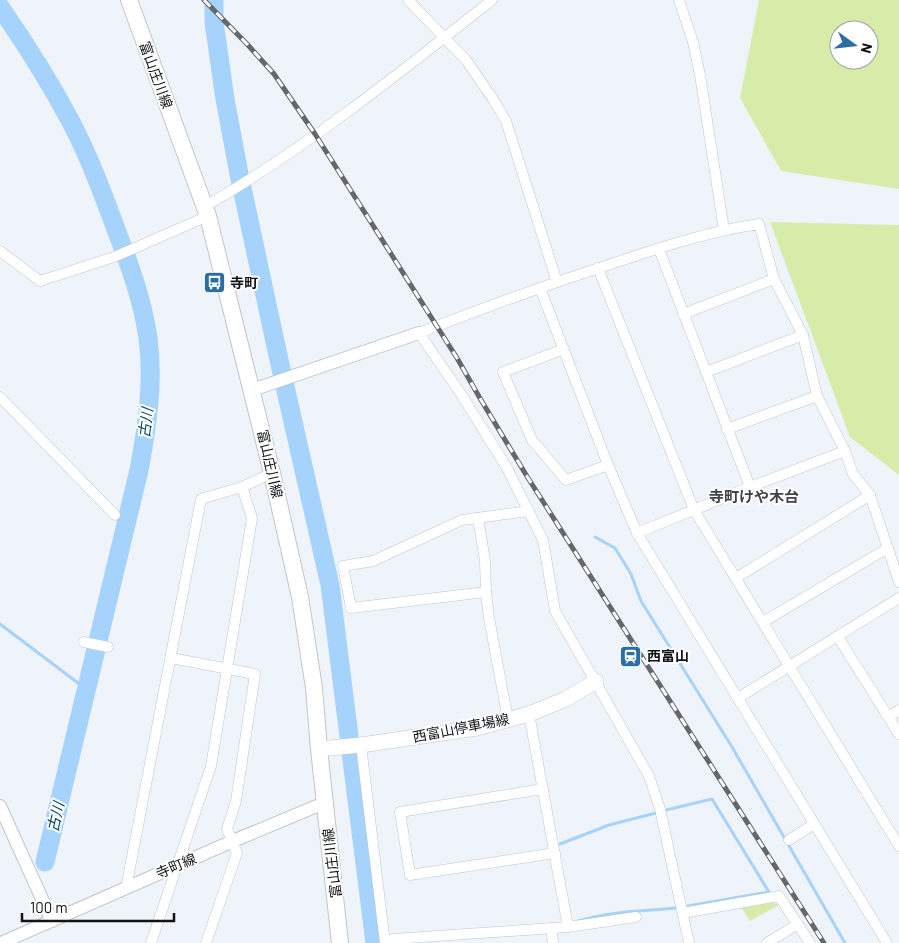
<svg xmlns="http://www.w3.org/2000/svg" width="899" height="943" viewBox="0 0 899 943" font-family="Barlow,'Noto Sans JP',sans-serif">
  <rect width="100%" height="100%" fill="#eff4fa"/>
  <g fill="#d8eca9" fill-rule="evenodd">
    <path d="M759,0H899V189L781,171L740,98ZM839,30H869V60H839Z"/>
    <polygon points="770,222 899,225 899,475 850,437"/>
    <polygon points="770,901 779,905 750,921 741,907"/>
  </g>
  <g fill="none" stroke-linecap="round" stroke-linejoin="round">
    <g stroke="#a5d3fb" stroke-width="3">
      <polyline points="595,537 615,548 631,574 641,601 732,747 845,943"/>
      <polyline points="0,624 86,689"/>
      <polyline points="666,810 712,799 769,892 688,906"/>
      <polyline points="560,844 609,825 656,813"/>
      <path d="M578,921C611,911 644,911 677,908"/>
    </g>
    <g stroke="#a5d3fb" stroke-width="19">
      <polyline points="214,0 214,22 225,99 239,174 279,360 330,585 375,943"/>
      <path d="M0,7C25,43 49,81 70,120C89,156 103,194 117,232C130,266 143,302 148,338C154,382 147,427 139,470L45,862"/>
    </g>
    <defs>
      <g id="minor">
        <polyline points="408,0 466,60 493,99 506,121 557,282"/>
        <polyline points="679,0 693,42 700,75 724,230"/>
        <path d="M204,207C305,149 401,72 492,0"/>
        <polyline points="659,249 750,487"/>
        <polyline points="0,251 40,281 114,257 208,216"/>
        <polyline points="598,268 694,510 899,846"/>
        <polyline points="540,288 608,465 637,533 887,943"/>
        <polyline points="683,314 774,279"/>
        <polyline points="564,349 503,372 532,440 566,480 608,465"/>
        <polyline points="706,372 803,335"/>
        <polyline points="0,397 115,515"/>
        <polyline points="727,429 817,396"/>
        <polyline points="478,518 485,561 486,592 489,618 508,720"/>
        <polyline points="637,533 750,487 845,451"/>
        <polyline points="736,578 870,495"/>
        <polyline points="486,592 351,608 343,566 373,561 462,520 529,511"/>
        <polyline points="763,622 888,548"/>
        <polyline points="838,637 899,734"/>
        <polyline points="84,642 108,647"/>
        <polyline points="171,658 255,674 236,801 227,829 237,853 206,943"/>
        <polyline points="738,698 899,598"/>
        <polyline points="529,714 568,927"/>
        <polyline points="889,717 899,710"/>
        <polyline points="361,745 385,943"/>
        <polyline points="543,789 400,812 410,875 555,853"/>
        <polyline points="789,840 814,824"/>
        <polyline points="126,888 201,499 242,487 272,473"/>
        <polyline points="683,913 779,896 810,943"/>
        <polyline points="551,928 553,943"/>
        <polyline points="151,943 211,766 252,518 242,487"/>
        <polyline points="393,943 393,939 568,927 636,917"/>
        <path d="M689,943L660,809L649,776L555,611L543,540L507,468L461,394L419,333C485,307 552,283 620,261C665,246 711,231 759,224L774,279L803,335L817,396L845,451L853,474L870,495L899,582"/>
        <polyline points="767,943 798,924"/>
      </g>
      <g id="tertiary">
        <polyline points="252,390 419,333"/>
        <polyline points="0,806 52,921"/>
        <polyline points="1,943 233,841 324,803"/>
      </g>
      <polyline id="secondary" points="319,749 361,745 477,728 529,714 566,699 596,681"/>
      <polyline id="primary" points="129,0 208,216 272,473 300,597 314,688 319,749 340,943"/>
    </defs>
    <use href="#minor" stroke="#c1c5cb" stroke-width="11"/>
    <use href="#tertiary" stroke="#c1c5cb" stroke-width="14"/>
    <use href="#secondary" stroke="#c1c5cb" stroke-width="16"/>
    <use href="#primary" stroke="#c1c5cb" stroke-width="18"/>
    <use href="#minor" stroke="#fff" stroke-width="10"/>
    <use href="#tertiary" stroke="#fff" stroke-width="12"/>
    <use href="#secondary" stroke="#fff" stroke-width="15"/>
    <use href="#primary" stroke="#fff" stroke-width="16"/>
    <defs>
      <polyline id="rail" points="204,0 247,44 274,74 315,134 457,358 481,400 528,478 824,943"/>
    </defs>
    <use href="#rail" stroke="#64676b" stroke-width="5"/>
    <use href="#rail" stroke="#fff" stroke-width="3" stroke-dasharray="9" stroke-linecap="butt"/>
  </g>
  <defs>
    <symbol id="bus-square" viewBox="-11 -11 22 22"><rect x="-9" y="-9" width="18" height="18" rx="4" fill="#2b6ea4" stroke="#fff"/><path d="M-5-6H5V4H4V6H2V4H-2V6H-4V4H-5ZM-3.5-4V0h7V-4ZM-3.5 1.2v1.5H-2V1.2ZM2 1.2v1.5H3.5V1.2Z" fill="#fff"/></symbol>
    <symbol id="station-square" viewBox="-11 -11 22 22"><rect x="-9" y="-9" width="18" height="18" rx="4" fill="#2b6ea4" stroke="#fff"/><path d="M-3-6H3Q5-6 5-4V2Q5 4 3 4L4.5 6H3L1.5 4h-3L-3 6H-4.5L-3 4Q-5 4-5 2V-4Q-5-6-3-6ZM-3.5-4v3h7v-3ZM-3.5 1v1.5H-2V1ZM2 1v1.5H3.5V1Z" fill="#fff"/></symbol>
  </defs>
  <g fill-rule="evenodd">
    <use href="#bus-square" x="202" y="270" width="25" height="25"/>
    <use href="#station-square" x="618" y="644" width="25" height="25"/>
  </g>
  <g text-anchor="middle" stroke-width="4" stroke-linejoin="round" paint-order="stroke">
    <g font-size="14" fill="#111315" stroke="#fff">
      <text transform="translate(156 75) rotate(70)" y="5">富山庄川線</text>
      <text transform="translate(270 464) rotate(77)" y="5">富山庄川線</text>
      <text transform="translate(461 728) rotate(-11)" y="5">西富山停車場線</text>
      <text transform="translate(332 863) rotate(-97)" y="5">富山庄川線</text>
      <text transform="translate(176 866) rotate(-23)" y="5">寺町線</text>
    </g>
    <g font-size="14" font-weight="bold" fill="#111315" stroke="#fff" text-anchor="start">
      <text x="230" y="288">寺町</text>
      <text x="647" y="661">西富山</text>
    </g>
    <g font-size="15" font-style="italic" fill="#03456f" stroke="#fff">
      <text transform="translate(146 423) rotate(-83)" y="5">古川</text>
      <text transform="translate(56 817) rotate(-77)" y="5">古川</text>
    </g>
    <g font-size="15" font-weight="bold" fill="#404448" stroke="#fff">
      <text x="754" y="502">寺町けや木台</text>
    </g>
  </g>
  <g transform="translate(854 45) rotate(105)"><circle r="24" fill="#ffffff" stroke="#a0a1a1"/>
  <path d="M0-4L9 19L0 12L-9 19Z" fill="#2b6ea4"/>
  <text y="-8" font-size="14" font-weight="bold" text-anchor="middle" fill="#111315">N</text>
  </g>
  <path d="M22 913v8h152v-8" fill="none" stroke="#111315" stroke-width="2.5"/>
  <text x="30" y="913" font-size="15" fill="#111315" stroke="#ffffff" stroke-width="4" paint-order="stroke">100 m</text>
</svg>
